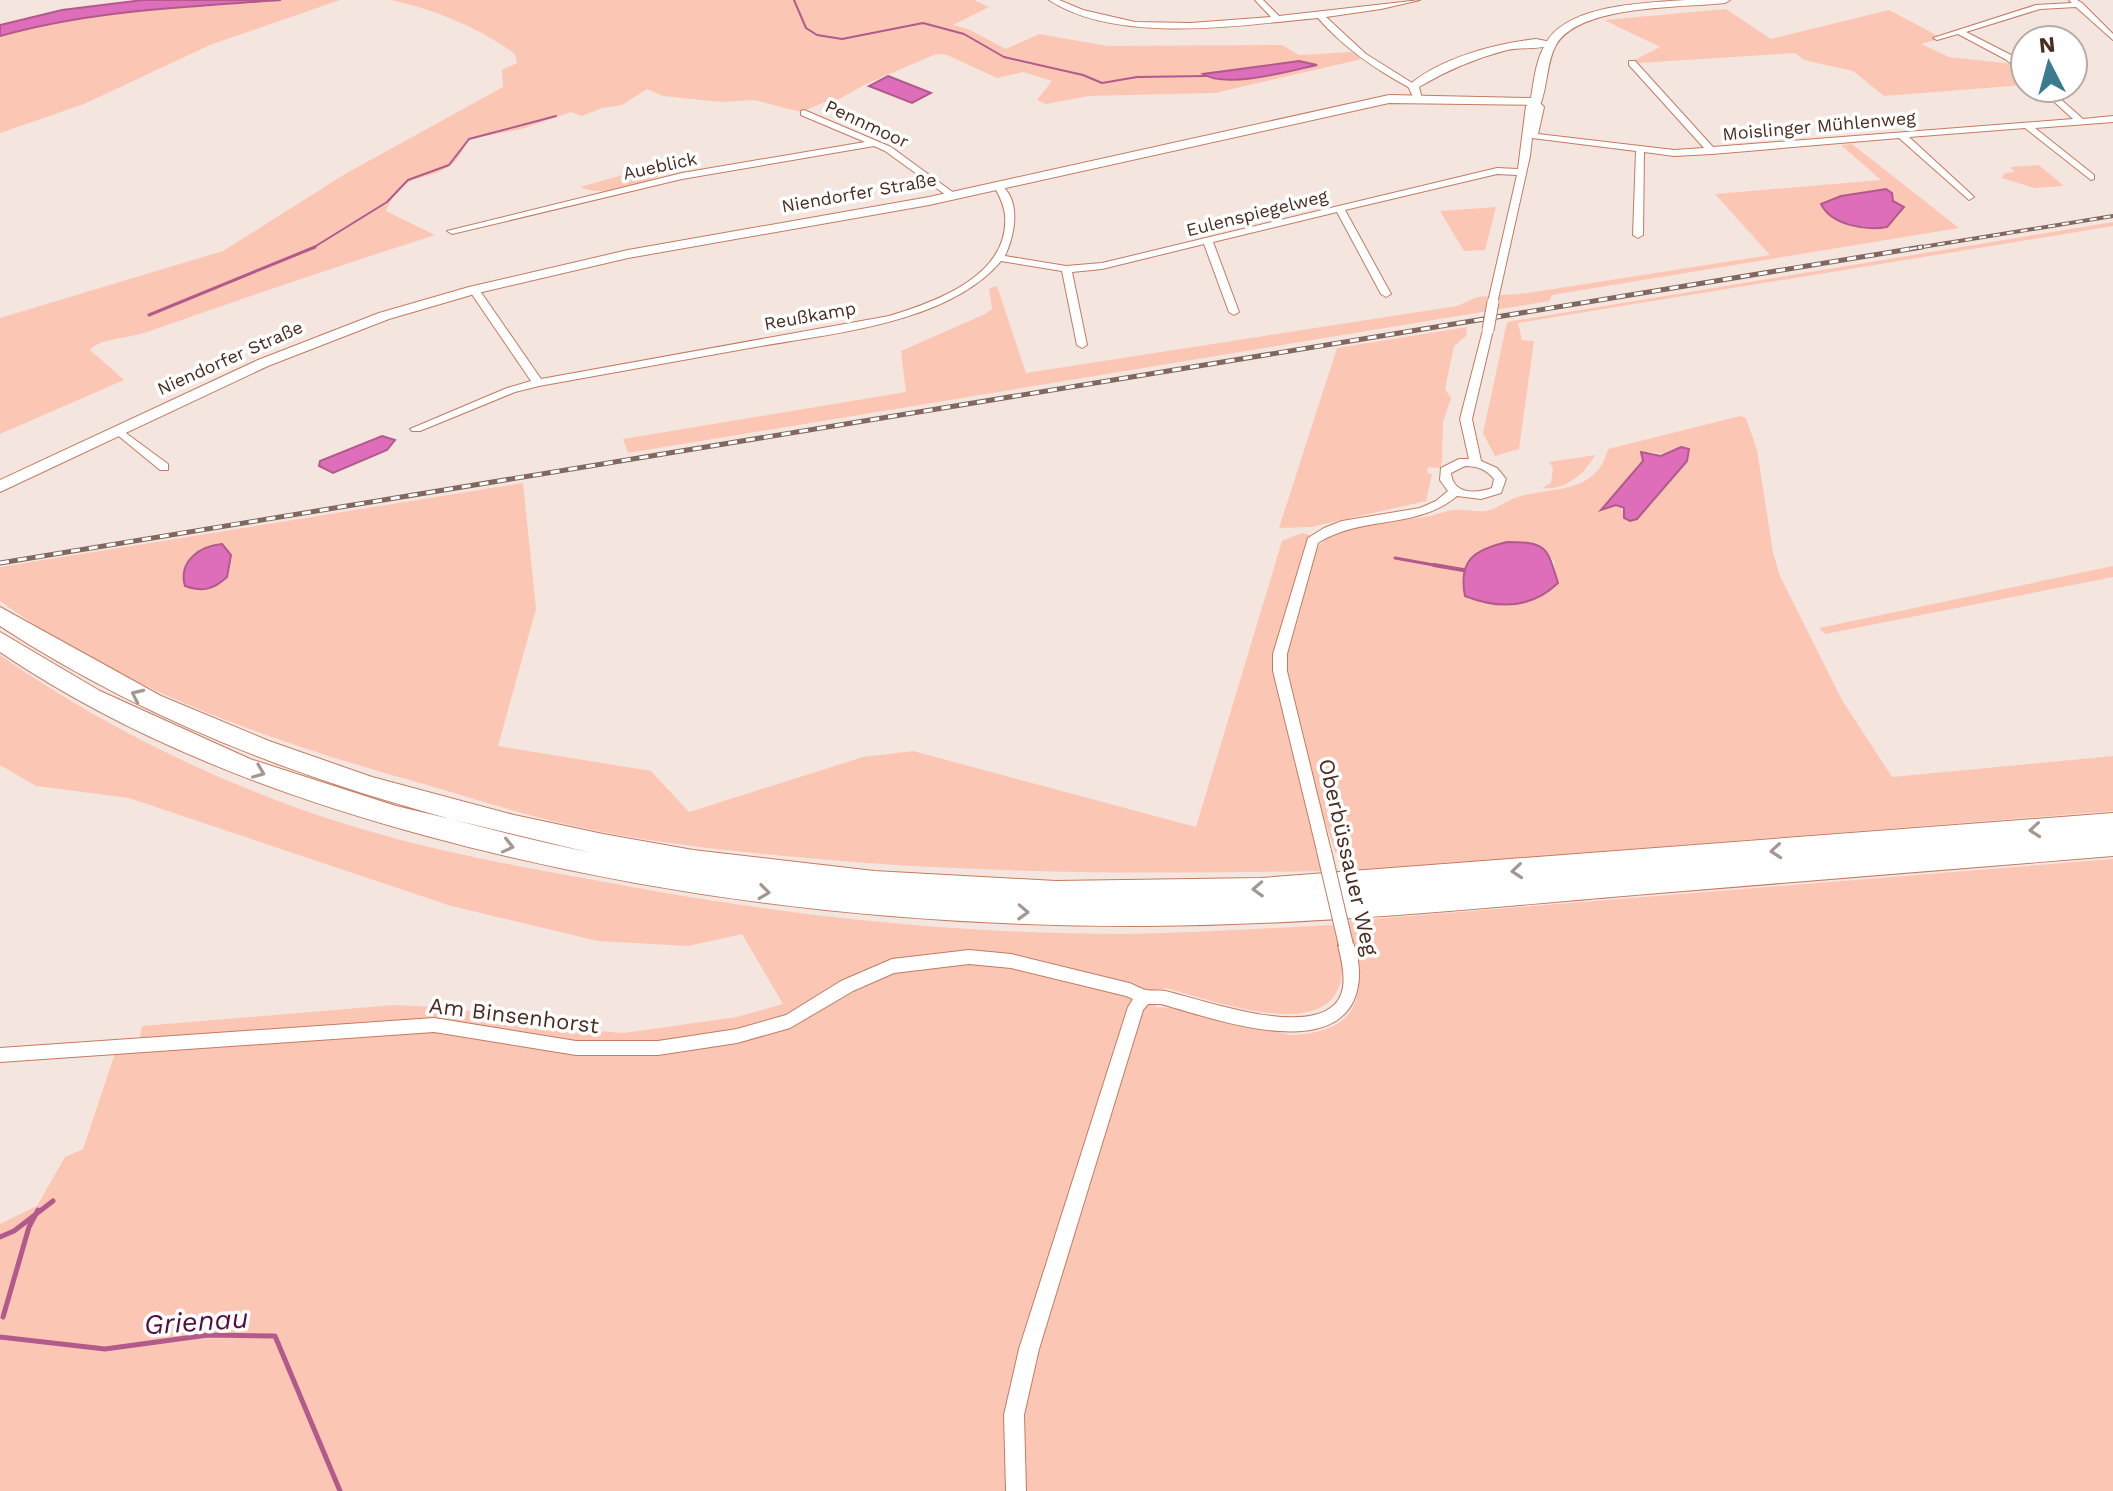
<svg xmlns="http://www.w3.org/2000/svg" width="2113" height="1491" viewBox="0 0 2113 1491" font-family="'Work Sans',sans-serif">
  <rect width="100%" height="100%" fill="#f5e5df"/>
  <g fill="#fbc7b4" fill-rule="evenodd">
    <path d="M281,0H340L210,45L84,104L0,133V36C92,10 186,7 281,0Z"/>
    <path d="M391,0H974L989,7L953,25L968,29L1006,49L1039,34L1108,46L1282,45L1299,55L1351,52L1362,59L1215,93L1089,96L1046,104L1037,100L1052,81L1023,72L997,78L947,55L936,54L866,84L830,104L825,102L801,112L754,100L721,102L663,96L647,89L622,105L602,108L582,116L571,112L522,129L470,139C463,147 460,158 451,165C422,185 405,168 386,211L435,235C339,266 243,298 147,332C131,338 100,338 90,350L124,380L0,434V318L223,251L345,174L503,87L502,70L517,63L515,54C480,28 433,9 391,0Z"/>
    <polygon points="1726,9 1771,39 1889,10 1942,38 1921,44 1949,57 2013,64 2025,75 2025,85 1884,96 1853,71 1804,60 1795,53 1638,63 1633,61 1660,47 1604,20"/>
    <path d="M1852,144L1959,228L1552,295L1549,301L628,453L623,439L906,392L901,351L985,314L992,309L989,288L997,286L1026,373L1457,306L1477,297L1528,293L1770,255L1715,194L1881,180L1841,145ZM1877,189H1886L1901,213L1887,227L1854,226L1822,209L1852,194Z"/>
    <path d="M665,163L673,166C656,184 602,198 580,187Z"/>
    <polygon points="2039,165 2064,186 2034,188 2002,178 2005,173 2015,172 2010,167"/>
    <polygon points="1496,207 1485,250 1464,251 1440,211"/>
    <polygon points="2113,222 2113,226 2065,234 1518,323 1522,340 1534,341 1519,449 1495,456 1483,433 1507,322"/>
    <polygon points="1467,327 1466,336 1454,346 1445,389 1451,398 1443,422 1442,462 1440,468 1428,467 1427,473 1432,474 1426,501 1311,527 1279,528 1337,348"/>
    <path d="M1740,416L1746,418L1757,450L1773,552L1780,576L1842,700L1892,777L2113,756V811L1342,872L1314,789L1286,677V653L1315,550C1340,520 1389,523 1424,517C1434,516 1444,511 1454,510C1464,509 1474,512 1485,511C1498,509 1506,500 1518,497C1554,486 1596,495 1608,449ZM1649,452L1667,454L1625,513L1616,505L1610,507ZM1507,542L1532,544L1554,561L1555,571L1477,552Z"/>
    <path d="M1595,455C1585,474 1565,491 1542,488L1551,483L1553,468L1549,462Z"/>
    <path d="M523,483L536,609L498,746L651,771L689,812L863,757L913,751L1196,827L1282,541L1302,533L1310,535L1276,657L1324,871C1151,874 979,874 807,858C730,851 650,843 574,826C514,813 455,792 395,776C256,736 118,686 0,601V567Z"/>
    <polygon points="2113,566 2113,577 1825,634 1819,628"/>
    <path d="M0,655C103,727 222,785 342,823C433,852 527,868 621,885C787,916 956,934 1125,934C1195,933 1265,928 1334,925C1338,941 1344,958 1342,975C1333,1048 1208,998 1165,988L1155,1007L1175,1008L1291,1035C1374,1031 1362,982 1348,921L2113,859V1491H0V1224L37,1206L65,1157L83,1149L116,1050L138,1048L142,1026L394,1005L452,1008L571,1029L624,1033L737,1017L783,1004L742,934L688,946L598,941L451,906L129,798L36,786L0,765Z"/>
  </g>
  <g fill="#de6eba" stroke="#b25a8c" stroke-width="2">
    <path d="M143,0H281C186,7 92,10 0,36V25L62,10Z"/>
    <path d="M1299,61L1317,65C1290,71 1226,89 1203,74Z"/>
    <polygon points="888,76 931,93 912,103 869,86"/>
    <path d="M1886,189L1892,193L1893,201L1904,207L1887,227C1866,231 1831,225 1821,204L1841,196Z"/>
    <polygon points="382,436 395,440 387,450 333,473 319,466 320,461"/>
    <polygon points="1681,447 1689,449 1687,461 1637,519 1630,521 1624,518 1624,508 1616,505 1601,510 1643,461 1641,452 1661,456"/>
    <path d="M1507,542C1548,542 1547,548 1558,583C1531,609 1498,609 1465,596C1458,560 1474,550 1507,542Z"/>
    <path d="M222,544L231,555L227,577C213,590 202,592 185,586C178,561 200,546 222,544Z"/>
  </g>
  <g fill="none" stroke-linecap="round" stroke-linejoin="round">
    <g stroke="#b25a8c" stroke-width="2">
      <polyline points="794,0 806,28 817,35 842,39 923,23 964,34 1004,57 1083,75 1102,83 1137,77 1206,76"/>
      <polyline points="311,249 387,202 408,180 449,165 469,139 556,116"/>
    </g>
    <g stroke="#b25a8c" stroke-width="3">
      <polyline points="149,315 315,247"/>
      <polyline points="1395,558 1445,567"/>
    </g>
    <polyline stroke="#b25a8c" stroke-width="4" points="1434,565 1463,570"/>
    <g stroke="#b25a8c" stroke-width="5">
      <polyline points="0,1237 14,1231 53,1201"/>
      <polyline points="3,1317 29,1227 38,1210"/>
      <polyline points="0,1337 105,1349 208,1335 275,1336 340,1491"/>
    </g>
    <defs>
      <g id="minor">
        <path d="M1049,0H1059L1083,10L1135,22L1191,23L1271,17L1255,0H1263L1279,16L1420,0L1381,9L1326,17L1366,54L1417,86L1410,88C1375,69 1344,48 1318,18C1241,25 1117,45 1049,0Z"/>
        <polygon points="2069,0 2077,0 2082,3 2113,34 2113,40 2076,7 2040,9 1966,32 2011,55 2025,68 2025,74 2005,59 1958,34 1937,40 1933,38 2036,5 2072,3"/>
        <path d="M1629,61H1635L1713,147L2073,119L2039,88H2048L2083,119L2113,116V122L2035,128L2094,175V179L2091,180L2025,128L1909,137L1972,195L1974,197L1969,200L1899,138L1712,154L1674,156L1644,152L1643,235L1638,238L1633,235L1636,151L1532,138L1530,156L1497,304L1488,302L1517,175L1497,174L1345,210L1391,294L1386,297L1381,294L1337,212L1213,242L1239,312L1234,315L1229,312L1204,244L1102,269L1072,272L1087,345L1082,348L1077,345L1062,271L1001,261C946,326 824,334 744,349C676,361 607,374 539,386L515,392L420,431H412L410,429L507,388L531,381L469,290L470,288H478L541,379L889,316C935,302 1010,276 1005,215C1004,205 999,195 994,186L999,183C1022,200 1015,234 1005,256L1066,266L1102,263L1497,168L1518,169L1526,106L1536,99L1544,107L1538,134L1674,150L1704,148L1629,65Z"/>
        <polygon points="804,110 891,147 958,196 950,198 885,151 874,146 682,179 452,234 447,231 682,173 865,142 801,115 801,111"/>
        <path d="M1488,327L1493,330L1472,419L1481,461L1497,468L1506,479L1501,493L1481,499L1457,496C1417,530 1361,515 1318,543L1287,654V671L1331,851L1329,855H1319L1317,851L1273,671V654L1308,538L1324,528L1342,521L1420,508L1436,501L1448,491L1440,480L1441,468L1459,459H1469L1460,419L1483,330ZM1465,466C1477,466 1486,469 1494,479L1492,488C1475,494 1453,494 1451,473Z"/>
        <polygon points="119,428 168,464 168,470 160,470 115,433 113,431"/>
        <path d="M1346,938L1352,940C1360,959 1362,981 1354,1000C1326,1061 1209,1017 1161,1004H1148L1143,1010L1039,1349L1024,1415L1026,1491H1006L1004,1415L1019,1349L1128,1007L1133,999L1126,996L1011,968L969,964L894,973L853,991L790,1028L737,1043L658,1055H576L434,1032L0,1062V1048L434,1018L576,1041H658L737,1029L786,1015L841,981L892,959L969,950L1011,954L1129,983C1135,985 1141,989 1146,990C1152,991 1159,990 1165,991C1204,1000 1302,1036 1334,1005C1350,990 1342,963 1338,945L1340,940Z"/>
      </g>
      <path id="tertiary" d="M1536,39L1556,43C1545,50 1521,47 1507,50C1476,58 1446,71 1419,87L1422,99H1414L1408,86C1440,58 1494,44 1536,39Z"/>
      <path id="secondary" d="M1686,0H1730L1725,3C1682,8 1580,4 1556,45C1546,63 1548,86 1540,105L1389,103L929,205L628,258L478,293L389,319L268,366L0,492V480L258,360L379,313L469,287L628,250L929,197L1389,95L1531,98C1534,80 1536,59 1546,43C1568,4 1646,3 1686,0Z"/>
      <path id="motorway" d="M0,607L161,696L269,741L372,777L514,815L603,834L693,850L874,871L1056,881L1261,878L2113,813V856C1958,869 1802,881 1647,894C1481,908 1315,925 1148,926C905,927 662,900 427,836C277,795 130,740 0,652V632L100,691L250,759L396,806L592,853C383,808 181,744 0,626Z"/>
    </defs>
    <use href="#minor" stroke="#c37b61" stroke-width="2"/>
    <use href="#tertiary" stroke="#c37b61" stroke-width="2"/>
    <use href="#secondary" stroke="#c37b61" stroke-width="2"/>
    <use href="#motorway" stroke="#c37b61" stroke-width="2"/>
    <use href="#minor" fill="#fff" fill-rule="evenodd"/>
    <use href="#tertiary" fill="#fff" fill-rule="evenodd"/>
    <use href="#secondary" fill="#fff" fill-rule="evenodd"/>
    <use href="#motorway" fill="#fff" fill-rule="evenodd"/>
    <defs>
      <polyline id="rail-far1" points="1910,249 2113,216"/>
      <polyline id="rail" points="0,563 1922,247"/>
    </defs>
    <use href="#rail-far1" stroke="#81685f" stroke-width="4"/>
    <use href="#rail" stroke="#81685f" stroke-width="5"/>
    <use href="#rail-far1" stroke="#fff" stroke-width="2" stroke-dasharray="7" stroke-linecap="butt"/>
    <use href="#rail" stroke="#fff" stroke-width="3" stroke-dasharray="9" stroke-linecap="butt"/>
    <defs>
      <polyline id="minor-bridge-far1" points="1488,330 1493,302"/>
      <polyline id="minor-bridge" points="1324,851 1346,945"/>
    </defs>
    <use href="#minor-bridge-far1" stroke="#c37b61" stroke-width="13" stroke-linecap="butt"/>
    <use href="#minor-bridge" stroke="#c37b61" stroke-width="16" stroke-linecap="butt"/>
    <use href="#minor-bridge-far1" stroke="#fff" stroke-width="11"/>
    <use href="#minor-bridge" stroke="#fff" stroke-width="14"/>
  </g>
  <defs><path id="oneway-chevron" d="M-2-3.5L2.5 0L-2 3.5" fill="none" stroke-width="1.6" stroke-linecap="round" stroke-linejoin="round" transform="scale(2)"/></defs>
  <g stroke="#a49690">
    <use href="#oneway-chevron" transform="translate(137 695) rotate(-155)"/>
    <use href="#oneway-chevron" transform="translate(259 772) rotate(22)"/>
    <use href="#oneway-chevron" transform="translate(2035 830) rotate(175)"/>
    <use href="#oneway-chevron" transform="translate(508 846) rotate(13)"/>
    <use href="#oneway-chevron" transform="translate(1776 851) rotate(175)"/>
    <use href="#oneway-chevron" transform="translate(1517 871) rotate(175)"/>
    <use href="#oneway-chevron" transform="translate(1258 889) rotate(178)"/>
    <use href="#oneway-chevron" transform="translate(764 892) rotate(7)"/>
    <use href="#oneway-chevron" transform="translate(1023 912) rotate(2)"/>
  </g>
  <g text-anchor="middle" stroke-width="7" stroke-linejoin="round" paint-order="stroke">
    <g font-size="18" fill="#4a2c21" stroke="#fff">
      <text transform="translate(867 124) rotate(25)" y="6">Pennmoor</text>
      <text transform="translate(1819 126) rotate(-5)" y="6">Moislinger Mühlenweg</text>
      <text transform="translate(660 166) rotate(-12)" y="6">Aueblick</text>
      <text transform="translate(859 193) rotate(-10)" y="6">Niendorfer Straße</text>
      <text transform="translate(1257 213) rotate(-14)" y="6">Eulenspiegelweg</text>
      <text transform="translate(810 316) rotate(-10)" y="6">Reußkamp</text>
      <text transform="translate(230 358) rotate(-24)" y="6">Niendorfer Straße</text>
    </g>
    <g font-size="22" fill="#4a2c21" stroke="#fff">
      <text transform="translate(1349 857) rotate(77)" y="8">Oberbüssauer Weg</text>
      <text transform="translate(514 1015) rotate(7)" y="8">Am Binsenhorst</text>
    </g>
    <g font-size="28" font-style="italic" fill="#540d41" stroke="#fff">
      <text transform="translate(196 1321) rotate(-4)" y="10">Grienau</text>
    </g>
  </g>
  <g transform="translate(2049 64) rotate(354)"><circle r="38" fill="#ffffff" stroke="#b7aba6" stroke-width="2"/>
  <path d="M0-6L14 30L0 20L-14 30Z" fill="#3b7b8f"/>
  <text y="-12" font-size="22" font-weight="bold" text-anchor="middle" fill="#4a2c21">N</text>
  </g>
</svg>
